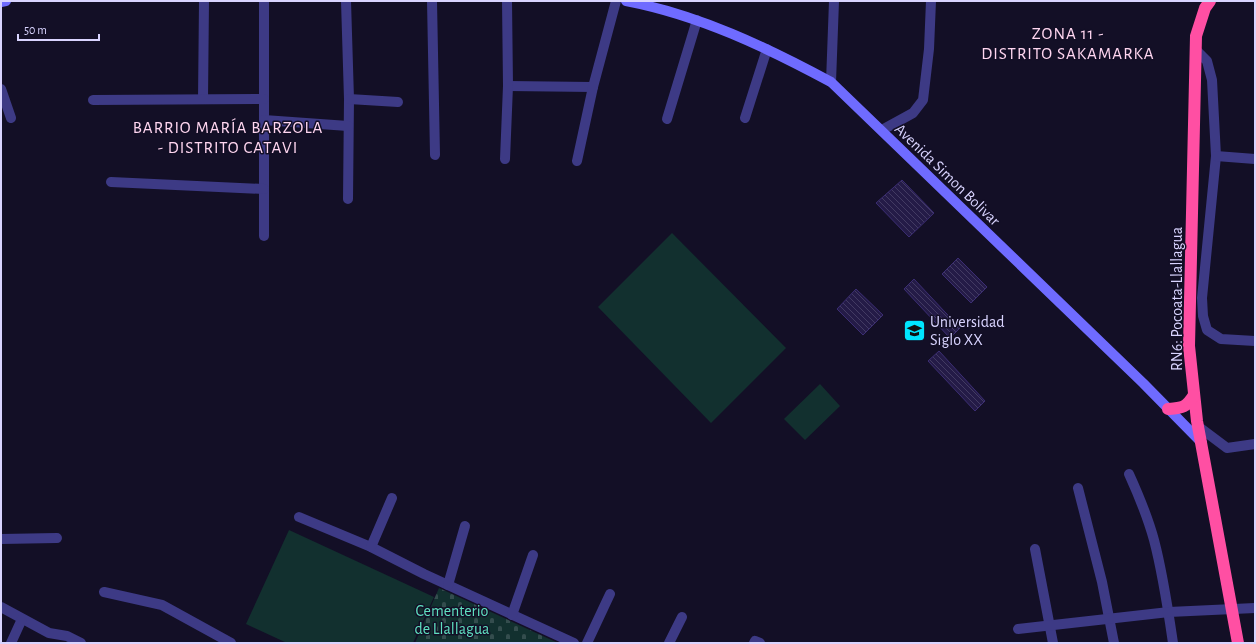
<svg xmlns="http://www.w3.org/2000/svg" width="1256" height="644" viewBox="0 0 1256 644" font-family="'Alegreya Sans',sans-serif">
  <defs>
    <pattern id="cemetery-stones" width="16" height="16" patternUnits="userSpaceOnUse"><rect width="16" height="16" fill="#12302f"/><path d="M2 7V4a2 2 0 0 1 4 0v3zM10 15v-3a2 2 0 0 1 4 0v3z" fill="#344d4e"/></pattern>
    <pattern id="building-back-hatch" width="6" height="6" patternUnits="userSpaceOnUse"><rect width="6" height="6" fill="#241b47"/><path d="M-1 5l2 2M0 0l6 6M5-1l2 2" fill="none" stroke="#433b63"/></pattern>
  </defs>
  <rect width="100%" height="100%" fill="#130f26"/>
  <polygon fill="url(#cemetery-stones)" points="439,588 558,643 415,643"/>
  <g fill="#12302f">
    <polygon points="672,233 786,348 711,423 598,307"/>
    <polygon points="820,384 840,406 805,440 784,419"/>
    <polygon points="289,530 434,597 413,643 287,643 246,624"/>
  </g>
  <g fill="url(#building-back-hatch)" stroke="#3b2d73">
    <polygon points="902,180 934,213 909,237 876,203"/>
    <polygon points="958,258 987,287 971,303 942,274"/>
    <polygon points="914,279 960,328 950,338 904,289"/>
    <polygon points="856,289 883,315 863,335 837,309"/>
    <polygon points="939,351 985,401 975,411 928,361"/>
  </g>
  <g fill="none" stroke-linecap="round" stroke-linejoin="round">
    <g stroke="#3d3a85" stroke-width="10">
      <polyline points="264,1 264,236"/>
      <polyline points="346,1 349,99 348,199"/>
      <polyline points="432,1 435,155"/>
      <polyline points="1196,50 1207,61 1212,80 1216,156 1202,298 1203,316 1207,330 1221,339 1255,341"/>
      <polyline points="831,82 834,1"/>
      <polyline points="508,86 593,87"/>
      <polyline points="1,89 11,118"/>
      <polyline points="203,99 204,1"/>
      <polyline points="349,99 398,102"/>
      <polyline points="93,100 264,99"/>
      <polyline points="745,118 767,49"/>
      <polyline points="667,119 697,20"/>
      <polyline points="264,120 348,126"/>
      <polyline points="882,130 913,113 923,100 929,49 931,1"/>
      <polyline points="1216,156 1255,159"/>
      <polyline points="505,159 508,86 507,1"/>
      <polyline points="577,161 593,87 616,1"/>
      <polyline points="111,182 264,189"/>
      <polyline points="1199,427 1227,448 1255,444"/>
      <path d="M1129,474C1139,496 1148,518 1154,540C1163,574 1168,609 1173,643"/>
      <polyline points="1078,488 1102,582 1114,643"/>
      <polyline points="299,517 371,547 424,574 574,643"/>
      <polyline points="1,539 57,538"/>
      <polyline points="371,547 392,498"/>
      <polyline points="1035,549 1053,643"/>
      <polyline points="448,585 465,526"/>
      <polyline points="104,592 162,605 231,643"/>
      <polyline points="1,607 49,633 67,636 81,643"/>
      <polyline points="512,615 533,555"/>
      <polyline points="1018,629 1169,612 1255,608"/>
      <polyline points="11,643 22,619"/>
      <polyline points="587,643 610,594"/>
      <polyline points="669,643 682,617"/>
      <polyline points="754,643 755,641 760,643"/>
    </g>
    <g stroke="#6f6bff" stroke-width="10">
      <path d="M626,1C699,15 766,47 831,82L1143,383L1202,443"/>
      <polyline points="1,2 6,1"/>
    </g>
    <g stroke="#ff4fa3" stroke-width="12">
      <polyline points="1210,1 1205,8 1196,36 1189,346 1197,421 1238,643"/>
      <path d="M1168,409C1182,408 1186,408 1194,395"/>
    </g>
  </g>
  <defs>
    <symbol id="university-square" viewBox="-11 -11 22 22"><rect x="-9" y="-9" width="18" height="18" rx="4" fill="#00e5ff" stroke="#130f26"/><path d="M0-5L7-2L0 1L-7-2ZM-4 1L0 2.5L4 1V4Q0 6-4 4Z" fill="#111"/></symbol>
  </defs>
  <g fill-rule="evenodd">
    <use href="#university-square" x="902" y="318" width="25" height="25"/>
  </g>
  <g text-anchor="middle" stroke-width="3" stroke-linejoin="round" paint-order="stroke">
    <g font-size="16" fill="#d9d4ff" stroke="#130f26">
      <text transform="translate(948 174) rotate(44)" y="6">Avenida Simon Bolivar</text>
      <text transform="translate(1176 299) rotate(-90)" y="6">RN6: Pocoata-Llallagua</text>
    </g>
    <g font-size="16" fill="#d9d4ff" stroke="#130f26" text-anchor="start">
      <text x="930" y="327">Universidad<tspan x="930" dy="18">Siglo XX</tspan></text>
    </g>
    <g font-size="16" fill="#5fe0c0" stroke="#130f26">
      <text x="452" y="616">Cementerio<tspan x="452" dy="18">de Llallagua</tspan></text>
    </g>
    <g font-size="17" letter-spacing="1" fill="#ffd6f0" stroke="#130f26">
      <text x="1068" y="39">ZONA 11 -<tspan x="1068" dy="20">DISTRITO SAKAMARKA</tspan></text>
      <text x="228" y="133">BARRIO MARÍA BARZOLA<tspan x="228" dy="20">- DISTRITO CATAVI</tspan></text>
    </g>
  </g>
  <rect width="1256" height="644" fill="none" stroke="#d9d4ff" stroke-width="4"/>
  <path d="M18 34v6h81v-6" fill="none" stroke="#d9d4ff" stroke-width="2"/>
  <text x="24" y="34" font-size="12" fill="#d9d4ff" stroke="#130f26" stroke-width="3" paint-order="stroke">50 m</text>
</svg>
